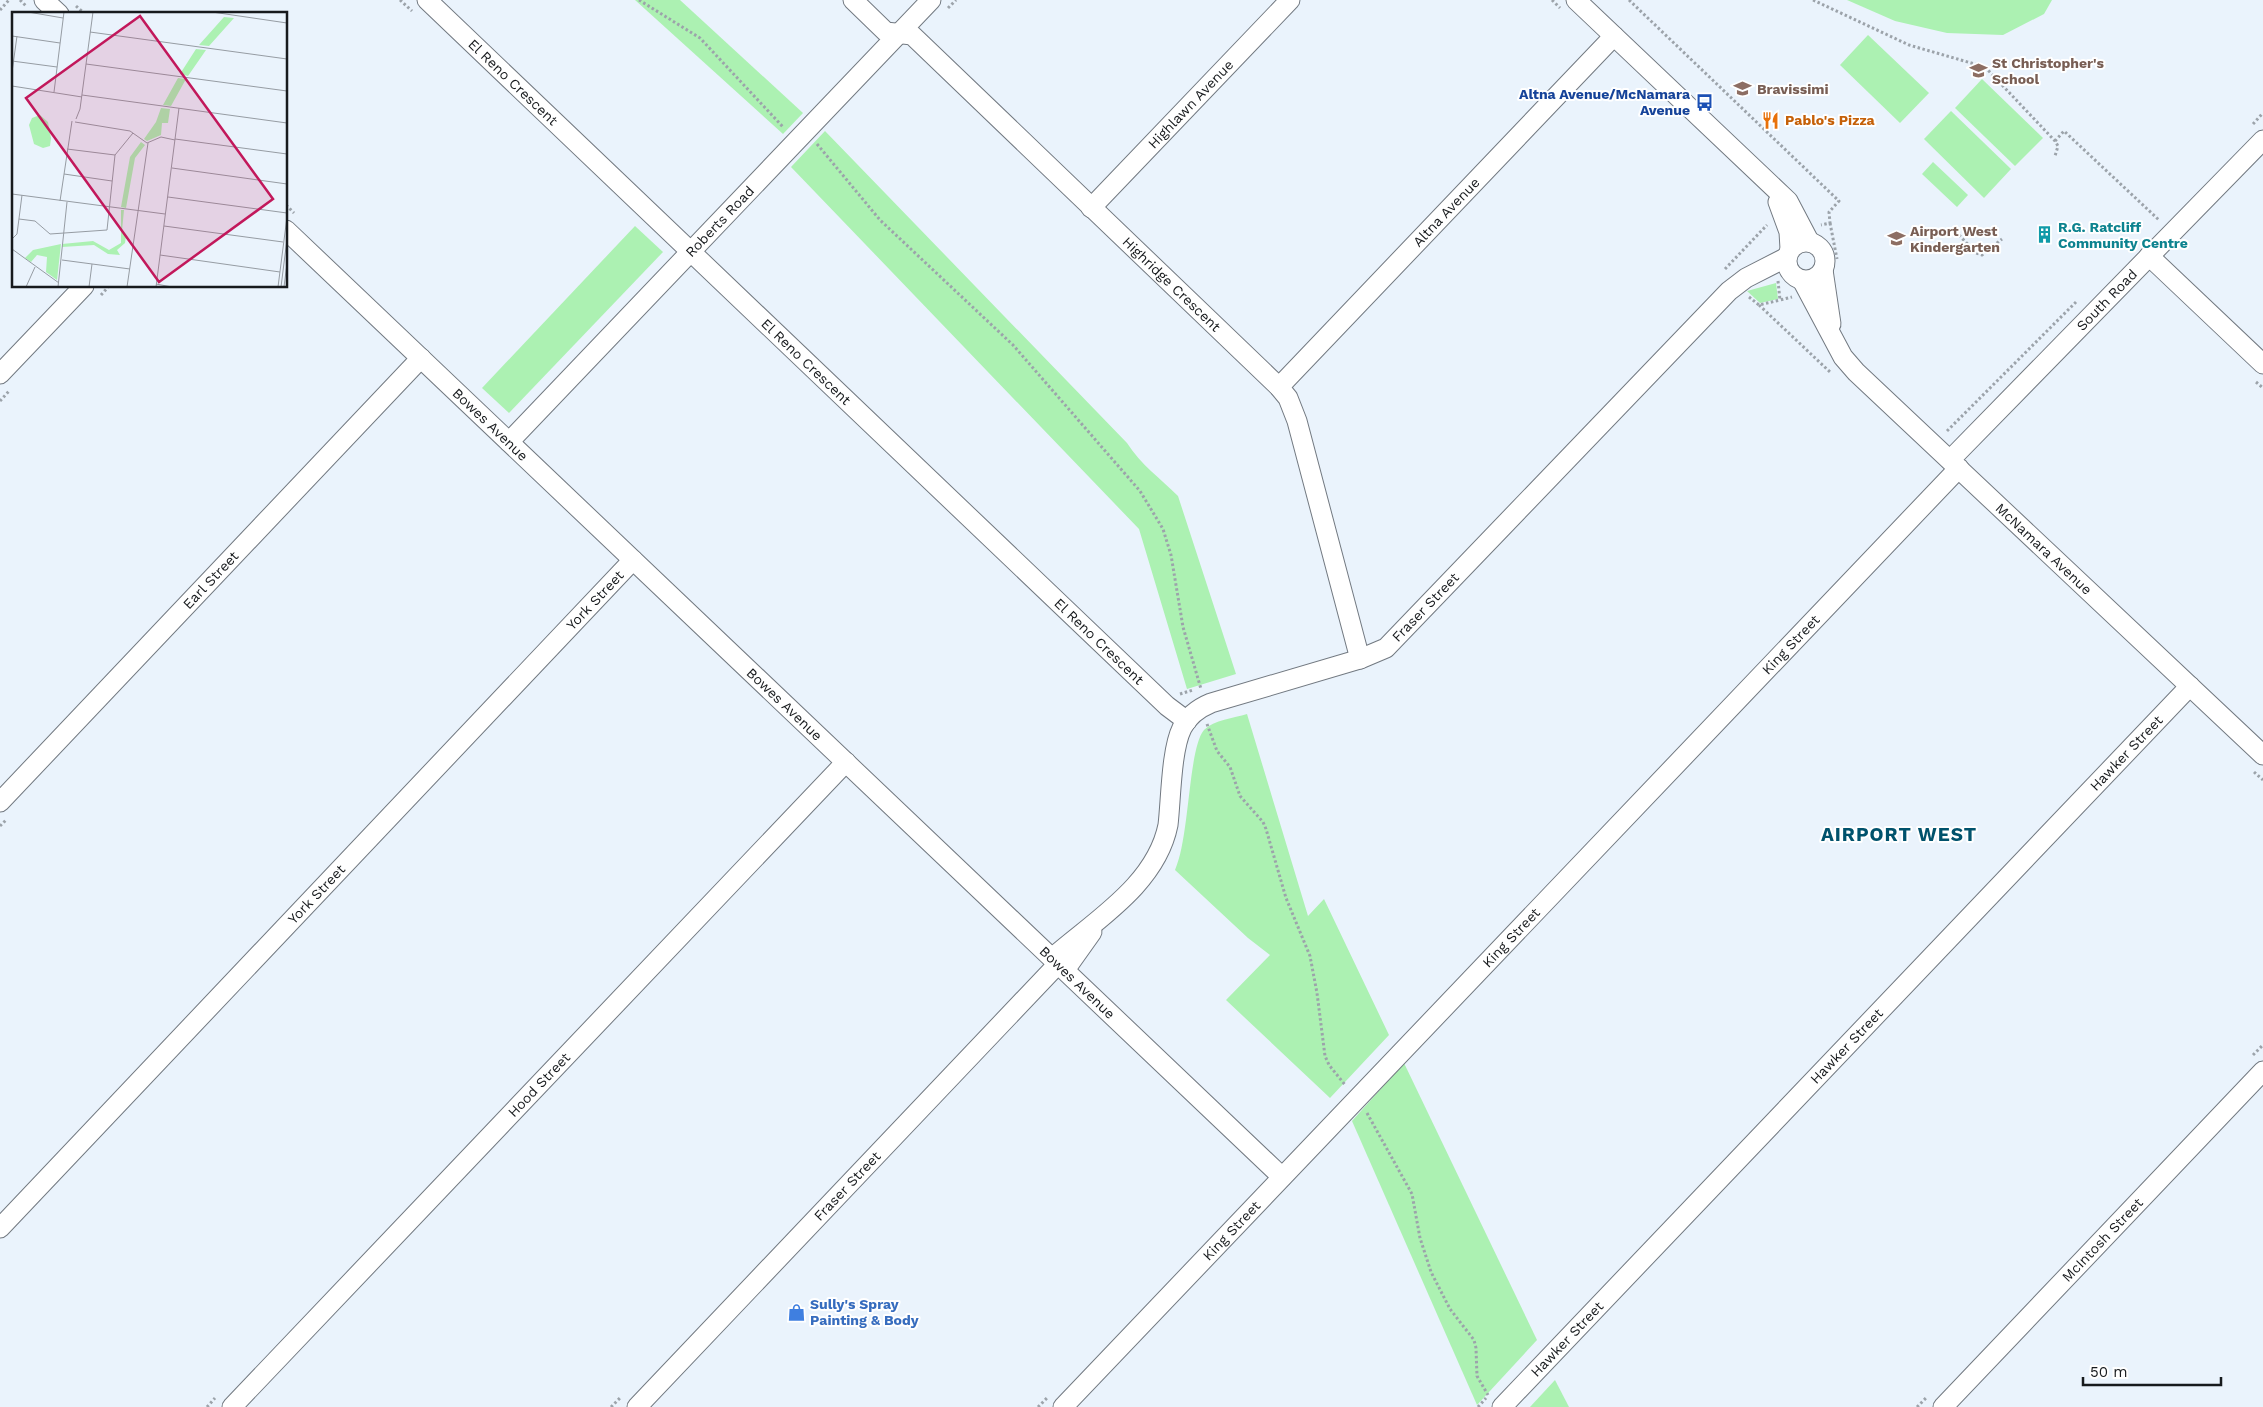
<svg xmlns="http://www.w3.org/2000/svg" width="2263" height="1407" viewBox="0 0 2263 1407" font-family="'Work Sans',sans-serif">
  <rect width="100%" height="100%" fill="#eaf3fc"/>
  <g fill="#acf1b2">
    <polygon points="635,0 680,0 803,113 783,134"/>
    <polygon points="1847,0 2052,0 2044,14 2003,35 1947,33 1895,21"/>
    <polygon points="1868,35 1929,93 1900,123 1840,65"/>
    <polygon points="1982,79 2043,138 2015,166 1955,108"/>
    <polygon points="1951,111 2011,169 1984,198 1924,139"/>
    <path d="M825,131L1127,443C1141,465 1160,478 1178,496L1236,674L1187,689L1139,529L791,167Z"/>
    <polygon points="1933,162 1968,195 1957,207 1922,174"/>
    <polygon points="635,226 663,252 509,413 482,388"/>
    <polygon points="1776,283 1778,299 1760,303 1747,291"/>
    <path d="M1247,714L1308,916L1324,899L1389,1035L1330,1098L1226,1000L1270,955L1248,938L1175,870C1190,837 1188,749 1204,730C1214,720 1234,718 1247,714Z"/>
    <polygon points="1404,1063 1537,1340 1477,1405 1352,1121"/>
    <polygon points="1555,1380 1569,1407 1530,1407"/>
  </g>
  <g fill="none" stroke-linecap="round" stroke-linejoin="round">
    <defs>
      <g id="minor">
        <polyline points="44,0 59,14"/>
        <path id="s1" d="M427,0L1167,706L1187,721"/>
        <path id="s2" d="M853,0L886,32L912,35L1279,387L1288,398L1297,421L1360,659"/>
        <polyline points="1576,0 1788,201 1809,241"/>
        <polyline points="1778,202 1789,232 1790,249"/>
        <path id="s3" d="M1091,208L1290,0"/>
        <path id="s4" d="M286,230L1282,1177"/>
        <circle cx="1806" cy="261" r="19"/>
        <polyline points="2149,256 2263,364"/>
        <polyline points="1823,270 1831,324"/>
        <path id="s5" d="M1802,280L1843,357L1856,372L2263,755"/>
        <polyline points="0,374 84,286"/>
        <path id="s6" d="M1279,387L1614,36"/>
        <path id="s7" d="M509,442L931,0"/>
        <path id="s8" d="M1950,460L2263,140"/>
        <path id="s9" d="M0,802L421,358"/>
        <path id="s10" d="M1052,958C1094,921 1156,885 1168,825C1171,800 1171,750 1182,728C1188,716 1199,708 1211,703L1360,659L1386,648L1729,291L1746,278L1787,257"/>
        <polyline points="1065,970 1092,932"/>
        <path id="s11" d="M0,1228L633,560"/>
        <path id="s12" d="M232,1407L846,762"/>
        <path id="s13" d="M637,1407L1058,964"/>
        <path id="s14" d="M1063,1407L1959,468"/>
        <path id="s15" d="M1502,1407L2190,686"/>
        <path id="s16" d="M1943,1407L2263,1071"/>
      </g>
    </defs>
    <use href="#minor" stroke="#727981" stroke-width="21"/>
    <g stroke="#9ca3aa" stroke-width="3" stroke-dasharray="2.5 2.5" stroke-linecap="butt">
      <polyline points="20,0 26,6"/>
      <polyline points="400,0 412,11"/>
      <polyline points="639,0 700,38 784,128"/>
      <polyline points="1552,0 1560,8"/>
      <polyline points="1629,0 1839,201 1829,212 1830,223 1821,225"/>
      <polyline points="1813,0 1909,45 1985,67 2055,141 2058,146 2055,156"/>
      <polyline points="76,6 85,14"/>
      <polyline points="948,8 956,0"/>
      <polyline points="0,10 9,0"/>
      <polyline points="2253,124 2263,113"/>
      <polyline points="2055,141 2064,131 2159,220"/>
      <polyline points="817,144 880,220 1013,345 1140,491 1163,529 1171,555 1183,627 1201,689"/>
      <polyline points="286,205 294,213"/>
      <polyline points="1830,223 1837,259"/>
      <polyline points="1959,235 1976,253 1982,255 2002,239"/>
      <polyline points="1725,269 1767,225"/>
      <polyline points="1778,281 1780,300 1792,297"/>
      <polyline points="101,295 109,286"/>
      <polyline points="1749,297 1759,305 1780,300"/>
      <polyline points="1759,305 1830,372"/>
      <polyline points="2256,382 2263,388"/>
      <polyline points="0,401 10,390"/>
      <polyline points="1947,431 2076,302"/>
      <polyline points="1180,694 1193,690"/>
      <polyline points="1207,724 1217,751 1230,767 1240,796 1263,822 1266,829 1286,898 1310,956 1317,993 1325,1056 1329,1065 1346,1086"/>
      <polyline points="2254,772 2263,780"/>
      <polyline points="0,826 6,820"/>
      <polyline points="2253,1055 2263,1045"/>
      <polyline points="1367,1113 1412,1194 1420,1238 1431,1272 1450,1309 1474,1340 1476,1348 1477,1376 1488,1395"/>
      <polyline points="207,1407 215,1398"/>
      <polyline points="611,1407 621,1397"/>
      <polyline points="1038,1407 1047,1398"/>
      <polyline points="1478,1407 1486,1398"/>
      <polyline points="1917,1407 1926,1398"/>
    </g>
    <use href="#minor" stroke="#fff" stroke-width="19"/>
  </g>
  <defs>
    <symbol id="school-bare" viewBox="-9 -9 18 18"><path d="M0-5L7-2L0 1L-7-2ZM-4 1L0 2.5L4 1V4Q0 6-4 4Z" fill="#8d6e63" stroke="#fff" stroke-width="2.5" paint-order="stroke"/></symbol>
    <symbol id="bus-bare" viewBox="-9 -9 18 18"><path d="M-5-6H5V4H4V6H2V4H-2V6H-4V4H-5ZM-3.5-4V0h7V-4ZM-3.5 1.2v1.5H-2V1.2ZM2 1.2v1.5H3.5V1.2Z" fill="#1a4fb4" stroke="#fff" stroke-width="2.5" paint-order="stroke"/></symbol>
    <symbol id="restaurant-bare" viewBox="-9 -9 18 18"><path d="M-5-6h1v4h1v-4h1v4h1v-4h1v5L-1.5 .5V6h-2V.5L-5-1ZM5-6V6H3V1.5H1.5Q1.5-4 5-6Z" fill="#e8710a" stroke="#fff" stroke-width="2.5" paint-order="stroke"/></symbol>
    <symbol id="building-bare" viewBox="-9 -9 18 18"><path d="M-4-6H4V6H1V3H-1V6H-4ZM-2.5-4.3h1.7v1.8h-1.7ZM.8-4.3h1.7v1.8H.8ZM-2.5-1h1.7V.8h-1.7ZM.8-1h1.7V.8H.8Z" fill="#0f9aa8" stroke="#fff" stroke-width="2.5" paint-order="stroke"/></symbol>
    <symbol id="shop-bare" viewBox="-9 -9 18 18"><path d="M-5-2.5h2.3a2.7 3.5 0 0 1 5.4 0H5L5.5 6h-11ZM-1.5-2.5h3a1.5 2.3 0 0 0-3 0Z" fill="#3f7fe0" stroke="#fff" stroke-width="2.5" paint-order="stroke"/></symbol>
  </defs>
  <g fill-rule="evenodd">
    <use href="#school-bare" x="1966" y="58" width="25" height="25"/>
    <use href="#school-bare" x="1730" y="76" width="25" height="25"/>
    <use href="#bus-bare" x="1692" y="90" width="25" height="25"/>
    <use href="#restaurant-bare" x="1758" y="108" width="25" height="25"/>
    <use href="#building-bare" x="2032" y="222" width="25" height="25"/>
    <use href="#school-bare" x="1884" y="226" width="25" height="25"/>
    <use href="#shop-bare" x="784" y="1300" width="25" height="25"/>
  </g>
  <g text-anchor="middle" stroke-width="4" stroke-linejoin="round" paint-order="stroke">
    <g font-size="14" font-weight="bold" fill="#785e54" stroke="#fff" text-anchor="start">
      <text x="1992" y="68">St Christopher's<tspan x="1992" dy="16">School</tspan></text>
      <text x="1757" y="94">Bravissimi</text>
      <text x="1910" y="236">Airport West<tspan x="1910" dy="16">Kindergarten</tspan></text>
    </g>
    <g font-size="14" fill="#171a1d" stroke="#fff">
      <text dy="5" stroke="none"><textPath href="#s1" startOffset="119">El Reno Crescent</textPath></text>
      <text dy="5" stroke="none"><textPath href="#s3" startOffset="144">Highlawn Avenue</textPath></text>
      <text dy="5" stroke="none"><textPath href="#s6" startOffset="242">Altna Avenue</textPath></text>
      <text dy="5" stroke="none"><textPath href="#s7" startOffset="305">Roberts Road</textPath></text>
      <text dy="5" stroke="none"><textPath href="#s2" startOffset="432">Highridge Crescent</textPath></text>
      <text dy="5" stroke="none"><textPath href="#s8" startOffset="224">South Road</textPath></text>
      <text dy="5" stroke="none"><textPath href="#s1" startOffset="524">El Reno Crescent</textPath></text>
      <text dy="5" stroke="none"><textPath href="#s4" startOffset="282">Bowes Avenue</textPath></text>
      <text dy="5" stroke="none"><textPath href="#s5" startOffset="365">McNamara Avenue</textPath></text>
      <text dy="5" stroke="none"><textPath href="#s9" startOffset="306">Earl Street</textPath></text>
      <text dy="5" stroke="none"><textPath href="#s11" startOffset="865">York Street</textPath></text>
      <text dy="5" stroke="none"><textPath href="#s10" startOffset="558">Fraser Street</textPath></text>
      <text dy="5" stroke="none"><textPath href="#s1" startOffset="929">El Reno Crescent</textPath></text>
      <text dy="5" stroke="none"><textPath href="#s14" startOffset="1054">King Street</textPath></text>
      <text dy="5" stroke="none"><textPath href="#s4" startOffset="688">Bowes Avenue</textPath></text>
      <text dy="5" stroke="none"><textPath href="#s15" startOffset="904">Hawker Street</textPath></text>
      <text dy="5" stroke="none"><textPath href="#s11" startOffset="460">York Street</textPath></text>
      <text dy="5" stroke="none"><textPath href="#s14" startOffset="649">King Street</textPath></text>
      <text dy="5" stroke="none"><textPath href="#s4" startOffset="1092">Bowes Avenue</textPath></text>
      <text dy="5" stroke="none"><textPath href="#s15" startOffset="499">Hawker Street</textPath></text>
      <text dy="5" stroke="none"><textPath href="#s12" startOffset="445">Hood Street</textPath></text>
      <text dy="5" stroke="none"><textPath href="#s13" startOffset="305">Fraser Street</textPath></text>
      <text dy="5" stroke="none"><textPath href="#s14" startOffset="244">King Street</textPath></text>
      <text dy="5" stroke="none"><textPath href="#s16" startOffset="231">McIntosh Street</textPath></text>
      <text dy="5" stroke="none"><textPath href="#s15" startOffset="94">Hawker Street</textPath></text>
    </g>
    <g font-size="14" font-weight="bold" fill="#164399" stroke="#fff" text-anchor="end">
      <text x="1690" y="99">Altna Avenue/McNamara<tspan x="1690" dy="16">Avenue</tspan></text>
    </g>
    <g font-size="14" font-weight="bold" fill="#c56008" stroke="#fff" text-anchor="start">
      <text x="1785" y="125">Pablo's Pizza</text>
    </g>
    <g font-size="14" font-weight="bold" fill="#0d838f" stroke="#fff" text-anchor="start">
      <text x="2058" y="232">R.G. Ratcliff<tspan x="2058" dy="16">Community Centre</tspan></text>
    </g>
    <g font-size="14" font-weight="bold" fill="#366cbe" stroke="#fff" text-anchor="start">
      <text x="810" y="1309">Sully's Spray<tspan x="810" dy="16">Painting &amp; Body</tspan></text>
    </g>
    <g font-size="19" font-weight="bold" letter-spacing="1" fill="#00526c" stroke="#fff">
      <text x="1899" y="841">AIRPORT WEST</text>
    </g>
  </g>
  <g transform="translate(12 12)">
    <rect width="275" height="275" fill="#eaf3fc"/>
    <path d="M212,5L222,6L197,34L187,33ZM184,37L194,38L176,64L168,62ZM166,66L174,67L159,94L151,93ZM149,96L158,97L156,111H150L149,123L135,129L132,127L144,110ZM28,103L36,110L39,126L38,134L31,136L22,132L17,113L20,106ZM129,130L133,133L123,146L114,196L109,195L118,145ZM109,198H112L110,219L114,224L113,231L105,238L108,243L96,242L82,233L50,235V232L81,229L97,238L109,231ZM49,232L45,268L34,260L35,245L25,243L19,250L13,246L21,238Z" fill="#acf1b2"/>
    <path fill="none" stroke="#969ca3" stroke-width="1" d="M16,0L51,6M200,0L275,11M78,20L275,47M0,24L48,31M0,49L45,55M74,52L275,79M0,60L5,24M0,74L70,85M42,80L52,0M70,83L275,111M64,107L68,97L81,0M63,110L118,119L135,131L149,125L163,128M163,127L275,142M55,137L103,143M160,156L275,172M52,162L100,169M0,182L153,202M156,185L275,201M48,189L60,109M7,207L23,209L38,222L95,218L103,143L121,121M152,214L271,230M0,227L5,222L10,183M0,237L47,271M148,243L268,260M50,248L118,257M144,272L160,275M14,275L23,255M46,275L55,190M77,275L80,252M115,275L136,131M144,275L167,96M266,275L275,205M269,275L275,227M272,275L275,251"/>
    <path fill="#c2185b" fill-opacity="0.15" stroke="#c2185b" stroke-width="2.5" d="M128,4L261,187L147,270L14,86Z"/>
    <rect width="275" height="275" fill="none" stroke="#171a1d" stroke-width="2.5"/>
  </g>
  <path d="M2083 1377v8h138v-8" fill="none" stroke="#171a1d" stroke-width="2.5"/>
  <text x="2090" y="1377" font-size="15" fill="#171a1d" stroke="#ffffff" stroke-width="4" paint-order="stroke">50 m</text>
</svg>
